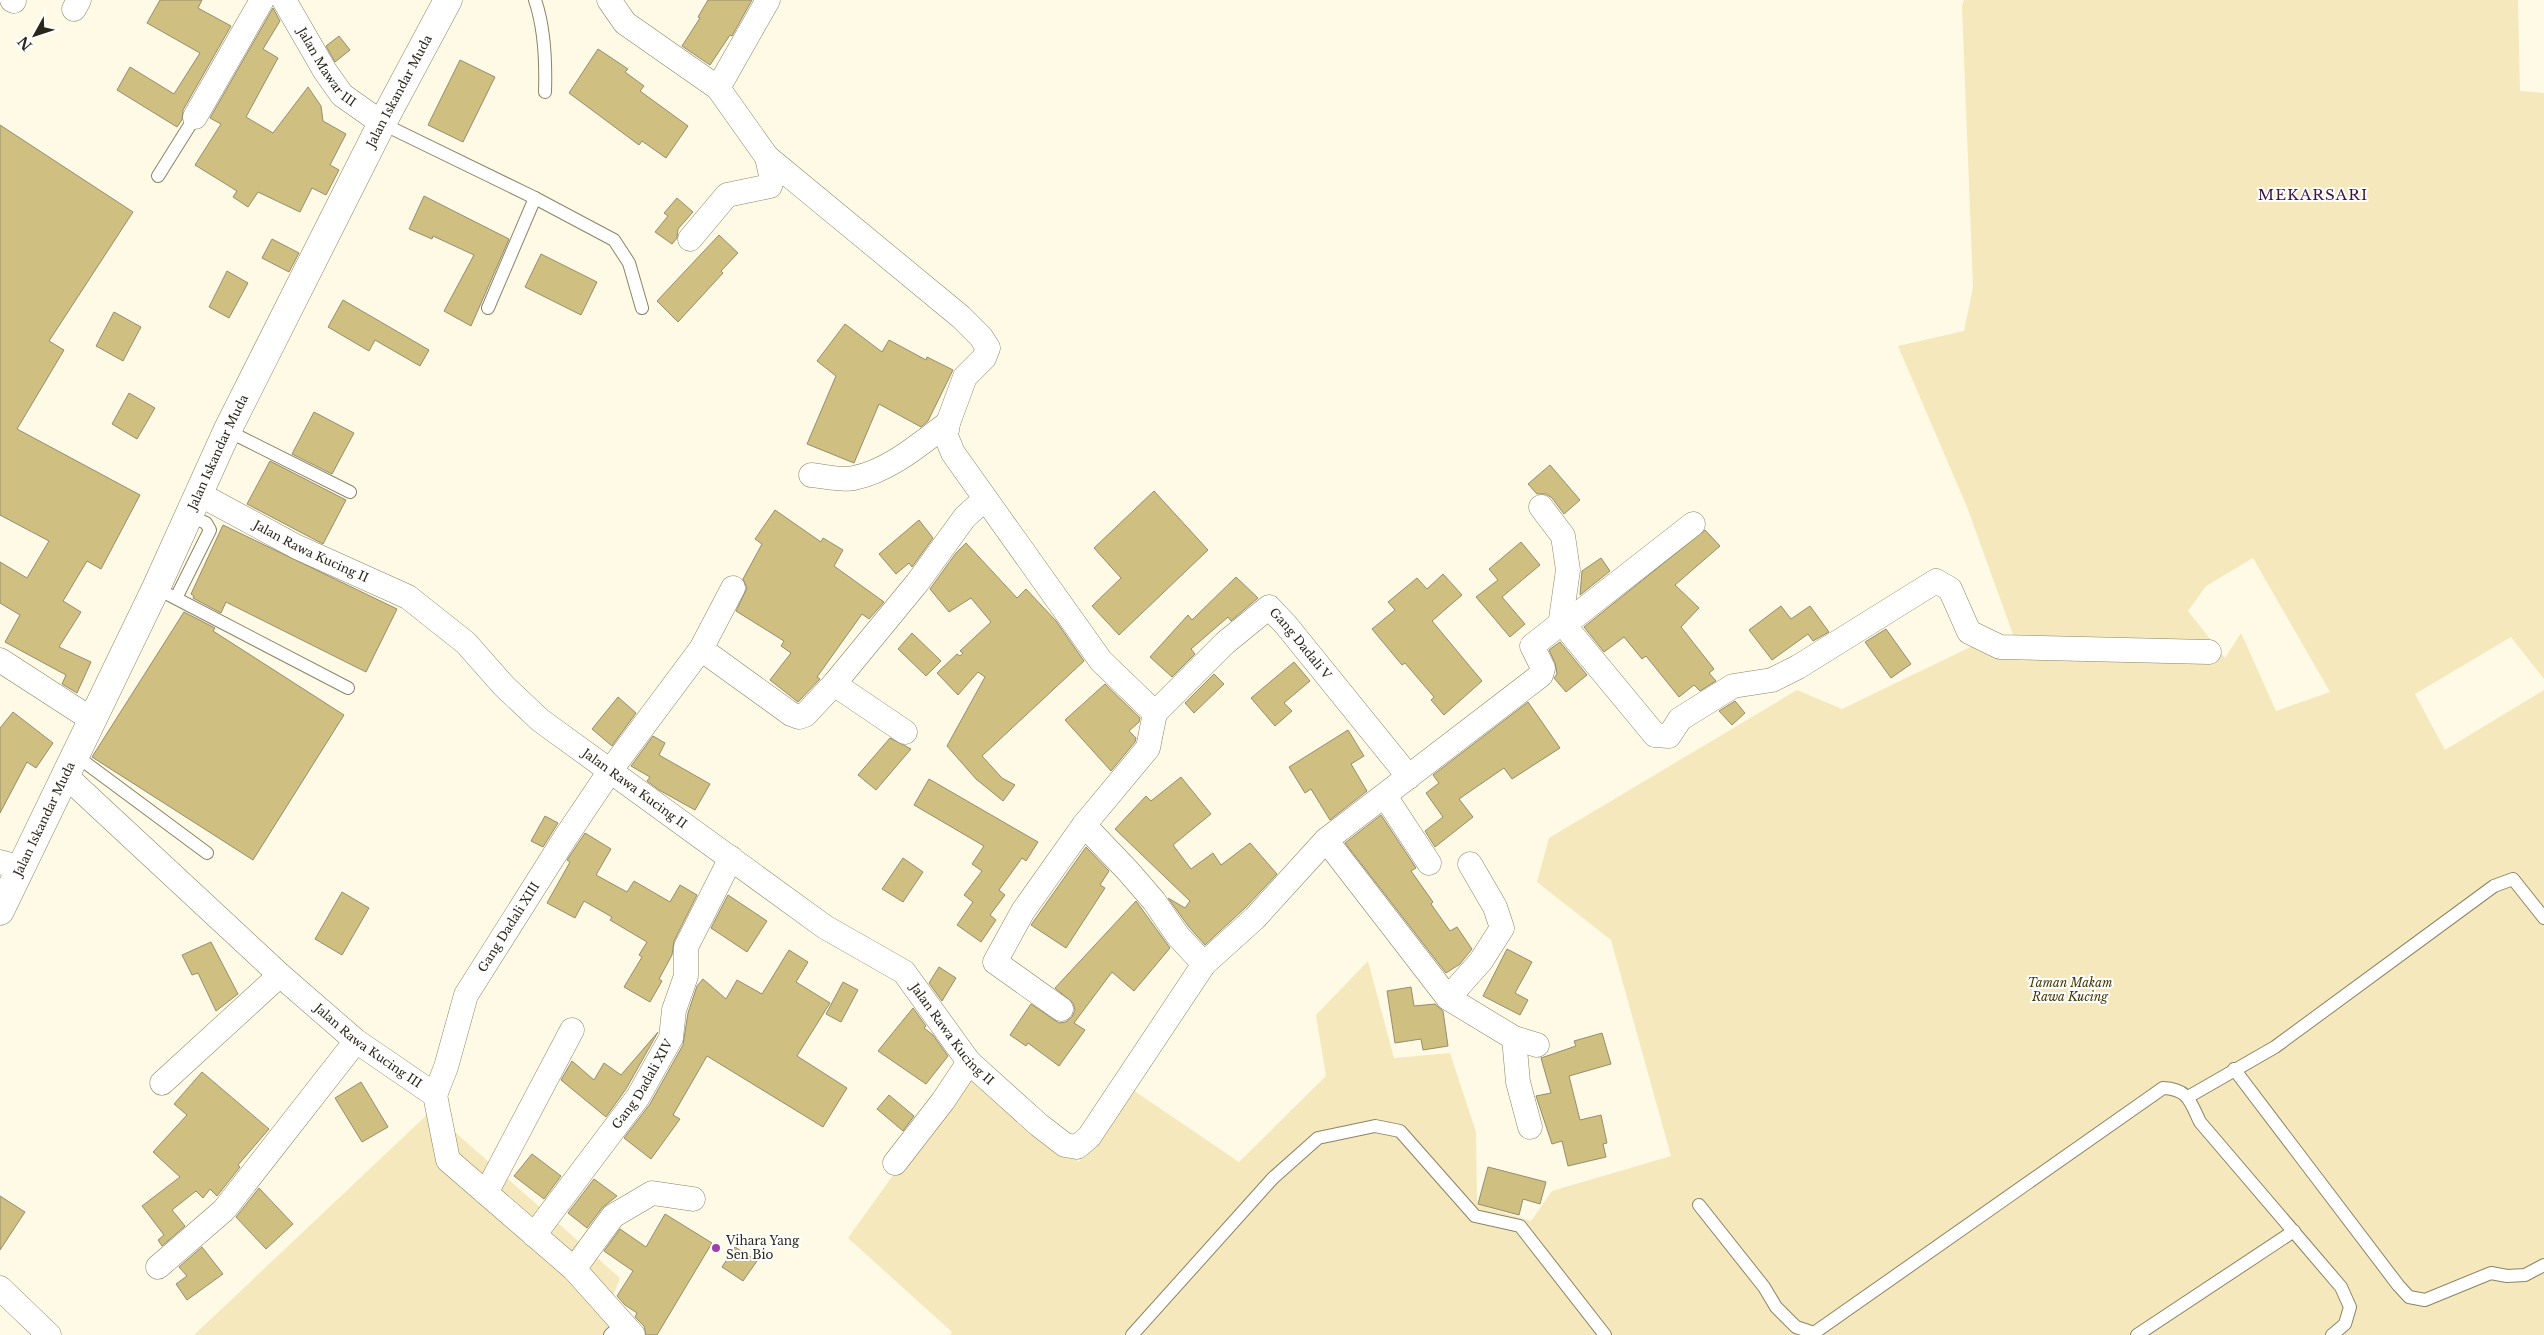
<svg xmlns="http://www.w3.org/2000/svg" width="2544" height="1335" viewBox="0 0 2544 1335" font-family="'Libre Baskerville',serif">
  <rect width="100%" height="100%" fill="#fffae6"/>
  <g fill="#f4e8bc" fill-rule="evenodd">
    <path d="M1964,0H2518L2520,91L2544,93V679L2511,637L2415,694L2445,750L2544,690V1335H950L952,1332L848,1238L965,1075L1079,1162L1127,1086L1239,1162L1326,1076L1316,1015L1368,961L1394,1058L1450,1053L1476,1132L1477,1204L1531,1221L1552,1191L1671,1156L1611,940L1537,882L1549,838L1797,690L1842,709L1987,639L2018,648L1967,507L1898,346L1964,331L1973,287L1962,6ZM2253,558L2330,692L2276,711L2241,633L2225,658L2188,611L2206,586Z"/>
    <polygon points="431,1111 620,1278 608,1309 627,1335 194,1335"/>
  </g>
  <g fill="#cfbf81" stroke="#958d6e">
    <polygon points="160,0 202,0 198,8 231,26 183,110 182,120 177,127 117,90 130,67 174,94 200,53 147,23"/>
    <polygon points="708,0 752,0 732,36 730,35 710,65 682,46 700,18 698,17"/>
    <polygon points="273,8 280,21 263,49 278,58 246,117 273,133 308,87 321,106 323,121 346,134 330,165 339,170 326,195 312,188 300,212 258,192 248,207 233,197 237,191 195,165 221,124 210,118"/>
    <polygon points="339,36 350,50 335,62 326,46"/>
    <polygon points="598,49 628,69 625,72 644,86 640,91 688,126 666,158 642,141 639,145 569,93"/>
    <polygon points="460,60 495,77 463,142 428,125"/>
    <polygon points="0,125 133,212 49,341 64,350 17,429 140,495 101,569 87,561 63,601 81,612 59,647 91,662 77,693 62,684 66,675 5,642 20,615 0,603 0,562 27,578 49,541 0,515"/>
    <polygon points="424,196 509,239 471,326 444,311 474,255 433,236 432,239 409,229"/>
    <polygon points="677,198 693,212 678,229 677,238 672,244 655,232 668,216 664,213"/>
    <polygon points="719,235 738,253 721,271 723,273 678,322 657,301"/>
    <polygon points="272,239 299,253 289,272 262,258"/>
    <polygon points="541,254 597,282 581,315 525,287"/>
    <polygon points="227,271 248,283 229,318 209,307"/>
    <polygon points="343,300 429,350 420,366 375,340 369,351 328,327"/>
    <polygon points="114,312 141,327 123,361 96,346"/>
    <polygon points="845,324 882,352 889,340 926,360 927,357 953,370 928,421 921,427 879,404 854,463 807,444 836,376 817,361"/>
    <polygon points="129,393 155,408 137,439 112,424"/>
    <polygon points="314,412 354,433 332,474 292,454"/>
    <polygon points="270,461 346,500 323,544 247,504"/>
    <polygon points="1550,465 1580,500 1564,514 1552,498 1546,494 1537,494 1528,484"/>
    <polygon points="1154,491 1208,550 1119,635 1092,606 1121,578 1094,548"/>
    <polygon points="775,510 821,542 823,538 843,550 834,566 884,602 869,619 862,614 817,677 820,679 798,702 770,680 791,653 781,646 784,641 736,611 747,588 743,579 762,544 755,539"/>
    <polygon points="919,520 933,538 912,567 909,563 896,574 879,554"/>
    <polygon points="223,525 397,609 366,672 226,602 221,613 193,598 194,596 191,594"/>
    <polygon points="1705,530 1720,546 1675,585 1699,608 1681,627 1714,669 1709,673 1716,681 1700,691 1694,685 1679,697 1646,656 1642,659 1624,637 1604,652 1584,627"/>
    <polygon points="1521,542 1540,565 1502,597 1525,624 1510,637 1476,597 1498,580 1489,569"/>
    <polygon points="966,543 1017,598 1026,589 1056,621 1084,661 982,756 1002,778 1015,785 1003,801 976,779 947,746 985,677 978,672 958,695 937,673 957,654 960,656 963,653 960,651 991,622 971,598 949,612 930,589 956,553"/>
    <polygon points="1601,558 1610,571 1580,595 1582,571"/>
    <polygon points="1443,574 1462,595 1432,621 1482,681 1444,715 1431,700 1434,697 1405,663 1402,665 1372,629 1395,610 1388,602 1417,578 1427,589"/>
    <polygon points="1236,577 1258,598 1231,621 1228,617 1191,649 1195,654 1172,677 1150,657 1188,615 1192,620"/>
    <polygon points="1781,606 1791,619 1810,606 1829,632 1813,641 1808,634 1772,660 1749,630"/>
    <polygon points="184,612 215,628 213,631 344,715 253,860 92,757"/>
    <polygon points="1886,629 1911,664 1891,678 1865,642"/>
    <polygon points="912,633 941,661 926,676 898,649"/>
    <polygon points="1560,642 1587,675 1566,692 1554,678 1557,674 1555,663 1549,650"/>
    <polygon points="1294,662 1310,681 1284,703 1292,711 1275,726 1251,698"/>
    <polygon points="1214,674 1224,684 1194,713 1185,703"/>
    <polygon points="1105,684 1140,718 1139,722 1129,731 1136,738 1135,742 1111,771 1065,720"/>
    <polygon points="618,697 636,713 612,746 592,729"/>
    <polygon points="1735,701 1745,713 1732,725 1719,711"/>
    <polygon points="1528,702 1560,748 1512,779 1504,768 1459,799 1473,817 1435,847 1425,831 1443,817 1426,793 1439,783 1433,775"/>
    <polygon points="13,712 53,743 36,768 27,762 0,813 0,728"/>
    <polygon points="1348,730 1364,756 1351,764 1367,791 1330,820 1311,789 1305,793 1289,767"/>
    <polygon points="653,736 665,743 659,755 710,784 695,810 659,790 647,781 650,777 631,766"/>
    <polygon points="890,738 911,749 876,790 858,775"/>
    <polygon points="1181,777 1211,814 1173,845 1191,869 1213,853 1221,865 1250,843 1277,874 1245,908 1205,945 1189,927 1168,898 1185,908 1190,901 1115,829 1146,796 1151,801"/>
    <polygon points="929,779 1038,842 1026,861 1022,858 999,890 1005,895 990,915 996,920 981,942 957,925 973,902 964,895 982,871 972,864 984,846 914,805"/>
    <polygon points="1381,815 1416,868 1411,871 1433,902 1431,904 1450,931 1457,927 1472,949 1460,964 1446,973 1345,843"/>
    <polygon points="545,816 558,823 543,847 531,841"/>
    <polygon points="585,833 611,849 596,875 627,892 634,881 670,902 680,885 697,895 674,941 672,955 659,979 662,981 650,1002 624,987 642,957 639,955 647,942 610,920 612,917 584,901 575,918 547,903 570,862 567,860"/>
    <polygon points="1086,847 1109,871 1100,885 1105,888 1066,948 1031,925"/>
    <polygon points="903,858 923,872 903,902 882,889"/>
    <polygon points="342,892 369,908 342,955 315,939"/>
    <polygon points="728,895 767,921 747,952 711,928"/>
    <polygon points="1136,901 1170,948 1134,991 1112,972 1074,1023 1085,1030 1059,1066 1028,1043 1026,1046 1010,1035 1031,1004 1059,1023 1066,1022 1072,1017 1075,1010 1073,1003 1055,988"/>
    <polygon points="211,942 238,994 216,1011 198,973 192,975 182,955"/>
    <polygon points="1507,949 1532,962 1515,993 1528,1000 1520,1015 1483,996"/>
    <polygon points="789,950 808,962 796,982 830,1003 797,1056 847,1088 823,1127 707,1056 673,1115 680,1119 651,1159 624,1138 650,1104 683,1045 688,1013 697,986 703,979 726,999 737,980 762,994"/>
    <polygon points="939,967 956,978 942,1001 929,983"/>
    <polygon points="843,982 858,990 841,1022 826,1014"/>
    <polygon points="1411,987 1414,1006 1435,1004 1443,1011 1448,1046 1423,1050 1421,1039 1395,1043 1387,991"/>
    <polygon points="913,1008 926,1026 924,1028 933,1035 948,1056 926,1084 878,1051"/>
    <polygon points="658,1032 626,1089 606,1117 561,1080 572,1061 594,1080 604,1063 621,1075"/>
    <polygon points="1602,1033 1611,1064 1569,1076 1580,1120 1601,1115 1607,1143 1603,1144 1606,1157 1568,1166 1562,1141 1552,1144 1536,1096 1551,1093 1541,1058 1576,1046 1574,1041"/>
    <polygon points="202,1072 269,1129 238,1165 240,1167 217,1196 210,1189 203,1198 196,1191 172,1210 185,1226 162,1246 158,1240 164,1235 142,1206 180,1177 153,1152 187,1115 174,1104"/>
    <polygon points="361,1082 388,1127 362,1142 335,1098"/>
    <polygon points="889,1095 914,1116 903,1131 877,1109"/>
    <polygon points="532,1154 561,1176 544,1199 514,1176"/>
    <polygon points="1488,1167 1546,1182 1540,1204 1523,1199 1519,1215 1478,1204"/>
    <polygon points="594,1179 617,1196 602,1208 587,1228 568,1213"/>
    <polygon points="259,1188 293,1224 266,1249 236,1217"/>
    <polygon points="0,1196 25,1212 0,1250"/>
    <polygon points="665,1214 712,1243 657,1335 646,1335 644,1326 635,1317 637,1313 625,1305 617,1296 633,1271 604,1251 620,1229 646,1247"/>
    <polygon points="202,1247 223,1274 187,1300 176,1284 187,1276 179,1267"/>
    <polygon points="735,1247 757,1261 743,1281 722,1267"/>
  </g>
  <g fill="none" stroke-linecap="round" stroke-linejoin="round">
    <defs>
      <g id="lane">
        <path d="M535,0C545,29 546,61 545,92"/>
        <polyline points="383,124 535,198 614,240 629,263 642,308"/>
        <polyline points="158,176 195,117"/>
        <polyline points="488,308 535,198"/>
        <polyline points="228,429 240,437 350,492"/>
        <polyline points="156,588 348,688"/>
        <polyline points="176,598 210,530 206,523 189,516"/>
        <polyline points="75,755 207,853"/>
        <polyline points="2234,1069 2398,1285 2409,1297 2425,1300 2491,1273 2507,1276 2525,1275 2544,1265"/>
        <polyline points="2188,1097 2275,1047 2494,886 2513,879 2544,918"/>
        <path d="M1699,1205L1764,1287L1776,1307L1796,1327L1814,1333L2163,1088C2188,1089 2190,1101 2200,1122L2341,1287L2350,1307L2345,1324L2332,1335"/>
        <polyline points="610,1335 622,1324"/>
        <polyline points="1132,1335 1273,1178 1318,1138 1375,1126 1400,1131 1475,1216 1520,1226 1605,1335"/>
        <polyline points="2137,1335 2294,1231"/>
      </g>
      <g id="street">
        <polyline points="12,0 14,1"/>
        <path id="s1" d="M284,0L325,71L342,95L383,124"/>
        <polyline points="609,0 625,23 718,88 767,157 961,317 981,337 988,348 984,358 965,377 948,423 946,436 953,453 1101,661 1155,713 1148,748 1084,825 1023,911 995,962 1061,1009"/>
        <polyline points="74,9 79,0"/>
        <polyline points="718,88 768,0"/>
        <polyline points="195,117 262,0"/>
        <polyline points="690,239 727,195 770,186 772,180 767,157"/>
        <path d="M811,475C824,476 841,481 854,478C889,471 920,444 948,423"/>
        <path id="s2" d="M199,494L297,547L408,597L466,643L504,686L540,720L825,927L904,972L969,1062L1039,1125L1065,1145L1077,1147L1089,1137L1204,964L1255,918L1326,840L1541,675L1543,668L1532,646L1556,627L1564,625L1655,735L1669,736L1680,719L1733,686L1772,680L1798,667L1936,581L1950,589L1969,632L2000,647L2209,652"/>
        <polyline points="1541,507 1563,536 1568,570 1560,626"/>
        <polyline points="1564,625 1693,524"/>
        <polyline points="701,649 791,714 799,717 805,715 834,684 917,583 965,517 985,499"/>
        <polyline points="0,660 91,719"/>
        <polyline points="834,684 905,732"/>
        <path id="s3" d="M1155,713L1225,643L1269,607L1286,625L1409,777"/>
        <path id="s4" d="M67,777L280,975L356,1041L435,1095L448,1160L574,1269L633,1335"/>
        <polyline points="1385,796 1429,863"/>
        <polyline points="1084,825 1128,871 1154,901 1178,936 1204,964"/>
        <polyline points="1326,840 1448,998 1514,1038 1537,1045"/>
        <polyline points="0,862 22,868"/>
        <polyline points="1448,998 1481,961 1502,928 1495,907 1470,864"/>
        <polyline points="1514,1038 1518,1082 1530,1127"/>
        <polyline points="162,1083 280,975"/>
        <path id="s5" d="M435,1095L446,1067L466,995L567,835L610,771L701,649L733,588"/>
        <polyline points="895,1163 943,1101 969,1062"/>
        <polyline points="486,1193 572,1030"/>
        <path id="s6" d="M534,1235L638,1097L671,1038L674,1010L686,976V947L731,858"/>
        <polyline points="158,1267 224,1210 356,1041"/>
        <polyline points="574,1269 613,1216 652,1193 693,1199"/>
        <polyline points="0,1288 49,1335"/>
      </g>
      <g id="secondary">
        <path id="s7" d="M0,911L156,588L228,429L379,129L448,0"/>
      </g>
    </defs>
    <use href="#lane" stroke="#8b8465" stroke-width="14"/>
    <use href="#street" stroke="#8b8465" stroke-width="25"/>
    <use href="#secondary" stroke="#8b8465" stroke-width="29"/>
    <use href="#lane" stroke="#fff" stroke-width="12"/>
    <use href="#street" stroke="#fff" stroke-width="24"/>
    <use href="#secondary" stroke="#fff" stroke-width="28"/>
  </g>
  <circle fill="#a140a8" stroke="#fff" stroke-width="2" cx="716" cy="1248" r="5"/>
  <g text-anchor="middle" stroke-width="4" stroke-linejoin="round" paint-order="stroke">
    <g font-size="12" fill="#2a261a" stroke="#fff">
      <text dy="4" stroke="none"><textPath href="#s1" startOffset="80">Jalan Mawar III</textPath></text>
      <text dy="4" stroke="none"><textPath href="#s7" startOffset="912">Jalan Iskandar Muda</textPath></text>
      <text dy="4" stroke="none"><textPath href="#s7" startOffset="508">Jalan Iskandar Muda</textPath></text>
      <text dy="4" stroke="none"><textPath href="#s2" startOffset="126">Jalan Rawa Kucing II</textPath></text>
      <text dy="4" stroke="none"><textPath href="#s3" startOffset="204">Gang Dadali V</textPath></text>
      <text dy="4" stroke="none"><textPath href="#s2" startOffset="531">Jalan Rawa Kucing II</textPath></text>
      <text dy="4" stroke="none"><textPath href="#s7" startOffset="102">Jalan Iskandar Muda</textPath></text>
      <text dy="4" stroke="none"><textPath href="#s5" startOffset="185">Gang Dadali XIII</textPath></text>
      <text dy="4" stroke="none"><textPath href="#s2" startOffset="936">Jalan Rawa Kucing II</textPath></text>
      <text dy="4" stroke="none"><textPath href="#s4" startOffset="404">Jalan Rawa Kucing III</textPath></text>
      <text dy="4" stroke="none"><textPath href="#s6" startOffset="186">Gang Dadali XIV</textPath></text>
    </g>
    <g font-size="12" font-style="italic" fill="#423702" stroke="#fff">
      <text x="2070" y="987">Taman Makam<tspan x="2070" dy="14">Rawa Kucing</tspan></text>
    </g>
    <g font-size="12" fill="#2a261a" stroke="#fff" text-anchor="start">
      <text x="726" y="1245">Vihara Yang<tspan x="726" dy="14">Sen Bio</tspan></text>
    </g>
    <g font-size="15" letter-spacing="1" fill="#421445" stroke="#fff">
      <text x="2313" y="200">MEKARSARI</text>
    </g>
  </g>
  <g transform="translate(35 35) rotate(230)" stroke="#ffffff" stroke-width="4" paint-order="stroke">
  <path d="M0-4L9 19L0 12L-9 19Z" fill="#2a261a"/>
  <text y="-8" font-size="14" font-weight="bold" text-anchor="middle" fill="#2a261a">N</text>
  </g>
</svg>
